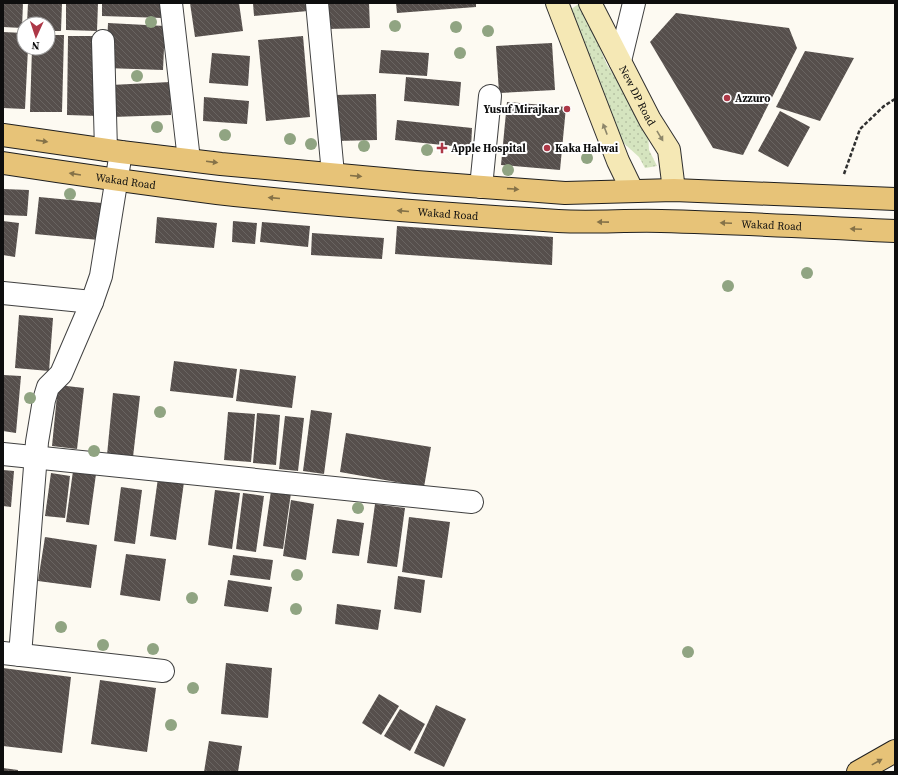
<svg xmlns="http://www.w3.org/2000/svg" width="898" height="775" viewBox="0 0 898 775" font-family="'Source Serif 4',serif">
  <defs>
    <pattern id="grass-dots" width="8" height="8" patternUnits="userSpaceOnUse"><rect width="8" height="8" fill="#d5e4bf"/><path d="M2 2h.1M6 6h.1" fill="none" stroke="#b6c2a3" stroke-width="1.8" stroke-linecap="round"/></pattern>
    <pattern id="building-back-hatch" width="6" height="6" patternUnits="userSpaceOnUse"><rect width="6" height="6" fill="#564f4c"/><path d="M-1 5l2 2M0 0l6 6M5-1l2 2" fill="none" stroke="#696461"/></pattern>
  </defs>
  <rect width="100%" height="100%" fill="#fdfaf2"/>
  <polygon fill="url(#grass-dots)" points="580,3 582,3 606,63 640,117 648,134 649,150 657,166 645,168 639,157 617,137 597,73 570,10"/>
  <g fill="url(#building-back-hatch)">
    <polygon points="3,3 23,3 22,28 3,27"/>
    <polygon points="28,3 62,3 61,31 48,31 48,24 27,24"/>
    <polygon points="66,3 98,3 97,31 66,30"/>
    <polygon points="102,3 164,3 163,18 102,16"/>
    <polygon points="190,3 239,3 243,31 195,37"/>
    <polygon points="253,3 307,3 308,11 254,16"/>
    <polygon points="326,3 369,3 370,28 327,29"/>
    <polygon points="396,3 476,3 476,7 397,13"/>
    <polygon points="676,13 789,28 797,48 743,155 713,148 650,42"/>
    <polygon points="108,23 165,26 163,70 106,68"/>
    <polygon points="3,32 24,33 24,48 28,48 25,109 3,108"/>
    <polygon points="48,35 64,35 62,112 30,112 32,48 48,48"/>
    <polygon points="68,36 98,36 98,116 67,115"/>
    <polygon points="303,36 310,117 266,121 258,40"/>
    <polygon points="552,43 555,90 499,93 496,46"/>
    <polygon points="381,50 429,53 427,76 379,73"/>
    <polygon points="805,51 854,58 820,121 776,107"/>
    <polygon points="212,53 250,56 248,86 209,83"/>
    <polygon points="406,77 461,82 459,106 404,101"/>
    <polygon points="170,82 171,115 112,117 111,85"/>
    <polygon points="376,94 377,140 336,141 334,95"/>
    <polygon points="204,97 249,101 247,124 203,121"/>
    <polygon points="507,102 566,107 560,170 501,165"/>
    <polygon points="780,111 810,127 788,167 758,151"/>
    <polygon points="397,120 472,128 471,148 395,140"/>
    <polygon points="3,189 29,190 27,216 3,215"/>
    <polygon points="39,197 102,203 99,240 35,234"/>
    <polygon points="157,217 217,223 214,248 155,243"/>
    <polygon points="3,221 19,223 15,257 3,255"/>
    <polygon points="233,221 257,223 255,244 232,242"/>
    <polygon points="262,222 310,226 308,247 260,242"/>
    <polygon points="397,226 553,237 552,265 395,254"/>
    <polygon points="312,233 384,238 382,259 311,255"/>
    <polygon points="19,315 53,318 49,371 15,368"/>
    <polygon points="174,361 237,369 233,398 170,391"/>
    <polygon points="240,369 296,376 292,408 236,401"/>
    <polygon points="3,375 21,376 16,433 3,431"/>
    <polygon points="58,385 84,388 77,449 52,446"/>
    <polygon points="113,393 140,396 133,457 107,455"/>
    <polygon points="311,410 332,413 324,474 303,471"/>
    <polygon points="228,412 255,414 251,462 224,460"/>
    <polygon points="257,413 280,415 276,465 253,463"/>
    <polygon points="285,416 304,418 298,471 279,469"/>
    <polygon points="346,433 431,447 424,487 340,472"/>
    <polygon points="3,470 14,471 11,507 3,506"/>
    <polygon points="73,471 96,474 89,525 66,522"/>
    <polygon points="51,473 70,476 65,518 45,516"/>
    <polygon points="158,478 184,482 176,540 150,536"/>
    <polygon points="121,487 142,490 135,544 114,541"/>
    <polygon points="215,490 240,493 232,549 208,545"/>
    <polygon points="271,491 291,493 283,549 263,546"/>
    <polygon points="243,493 264,496 256,552 236,549"/>
    <polygon points="291,500 314,504 306,560 283,556"/>
    <polygon points="375,504 405,508 397,567 367,563"/>
    <polygon points="409,517 450,522 442,578 402,572"/>
    <polygon points="337,519 364,523 359,556 332,553"/>
    <polygon points="45,537 97,545 91,588 38,581"/>
    <polygon points="126,554 166,559 160,601 120,595"/>
    <polygon points="233,555 273,560 270,580 230,575"/>
    <polygon points="398,576 425,580 421,613 394,609"/>
    <polygon points="228,580 272,587 268,612 224,606"/>
    <polygon points="337,604 381,610 378,630 335,624"/>
    <polygon points="226,663 272,668 268,718 221,714"/>
    <polygon points="3,668 71,677 62,753 3,746"/>
    <polygon points="100,680 156,688 147,752 91,744"/>
    <polygon points="379,694 399,706 381,735 362,723"/>
    <polygon points="436,705 466,719 444,767 414,753"/>
    <polygon points="400,709 425,724 410,751 384,736"/>
    <polygon points="209,741 242,746 238,772 204,772"/>
    <polygon points="3,768 18,770 18,772 3,772"/>
  </g>
  <g fill="none" stroke-linecap="round" stroke-linejoin="round">
    <defs>
      <g id="minor">
        <polyline points="171,3 189,160"/>
        <polyline points="317,3 333,174"/>
        <polyline points="103,41 106,150"/>
        <polyline points="620,61 634,3"/>
        <polyline points="481,187 490,96"/>
        <polyline points="3,293 92,302"/>
        <polyline points="3,454 472,502"/>
        <polyline points="3,653 163,671"/>
        <polyline points="20,655 37,442 44,400 48,387 61,374 92,302 101,276 121,152"/>
      </g>
      <g id="secondary">
        <polyline points="557,3 618,161 632,190"/>
        <path id="s1" d="M590,3L650,120L669,150L674,190"/>
      </g>
      <g id="primary">
        <polyline points="3,135 121,152 221,164 416,182 565,193 674,190 895,199"/>
        <path id="s2" d="M3,163C74,174 145,184 217,193C330,206 444,214 558,221C592,223 627,220 661,221C739,223 817,227 895,231"/>
        <polyline points="858,772 895,751"/>
      </g>
    </defs>
    <use href="#minor" stroke="#414141" stroke-width="24"/>
    <use href="#secondary" stroke="#303030" stroke-width="24"/>
    <use href="#primary" stroke="#1f1f1f" stroke-width="24"/>
    <polyline stroke="#303030" stroke-width="2.5" stroke-dasharray="4 2" stroke-linecap="butt" points="844,174 860,129 884,106 895,99"/>
    <use href="#minor" stroke="#fff" stroke-width="22"/>
    <use href="#secondary" stroke="#f5e8b5" stroke-width="22"/>
    <use href="#primary" stroke="#e7c378" stroke-width="22"/>
  </g>
  <g fill="#90a482">
    <circle cx="151" cy="22" r="6"/>
    <circle cx="395" cy="26" r="6"/>
    <circle cx="456" cy="27" r="6"/>
    <circle cx="488" cy="31" r="6"/>
    <circle cx="460" cy="53" r="6"/>
    <circle cx="137" cy="76" r="6"/>
    <circle cx="157" cy="127" r="6"/>
    <circle cx="225" cy="135" r="6"/>
    <circle cx="290" cy="139" r="6"/>
    <circle cx="311" cy="144" r="6"/>
    <circle cx="364" cy="146" r="6"/>
    <circle cx="427" cy="150" r="6"/>
    <circle cx="587" cy="158" r="6"/>
    <circle cx="508" cy="170" r="6"/>
    <circle cx="70" cy="194" r="6"/>
    <circle cx="807" cy="273" r="6"/>
    <circle cx="728" cy="286" r="6"/>
    <circle cx="30" cy="398" r="6"/>
    <circle cx="160" cy="412" r="6"/>
    <circle cx="94" cy="451" r="6"/>
    <circle cx="358" cy="508" r="6"/>
    <circle cx="297" cy="575" r="6"/>
    <circle cx="192" cy="598" r="6"/>
    <circle cx="296" cy="609" r="6"/>
    <circle cx="61" cy="627" r="6"/>
    <circle cx="103" cy="645" r="6"/>
    <circle cx="153" cy="649" r="6"/>
    <circle cx="688" cy="652" r="6"/>
    <circle cx="193" cy="688" r="6"/>
    <circle cx="171" cy="725" r="6"/>
  </g>
  <defs><path id="oneway-solid" d="M-6-.8H1V-3.2L6.5 0L1 3.2V.8H-6Z"/></defs>
  <g fill="#8d866a">
    <use href="#oneway-solid" transform="translate(605 129) rotate(-111)"/>
    <use href="#oneway-solid" transform="translate(660 136) rotate(59)"/>
  </g>
  <g fill="#857248">
    <use href="#oneway-solid" transform="translate(42 141) rotate(8)"/>
    <use href="#oneway-solid" transform="translate(212 162) rotate(7)"/>
    <use href="#oneway-solid" transform="translate(75 174) rotate(-171)"/>
    <use href="#oneway-solid" transform="translate(356 176) rotate(5)"/>
    <use href="#oneway-solid" transform="translate(513 189) rotate(4)"/>
    <use href="#oneway-solid" transform="translate(274 198) rotate(-175)"/>
    <use href="#oneway-solid" transform="translate(403 211) rotate(-175)"/>
    <use href="#oneway-solid" transform="translate(603 222) rotate(-179)"/>
    <use href="#oneway-solid" transform="translate(726 223) rotate(-178)"/>
    <use href="#oneway-solid" transform="translate(856 229) rotate(-177)"/>
    <use href="#oneway-solid" transform="translate(877 762) rotate(-29)"/>
  </g>
  <g fill="#ad3847" stroke="#fff" stroke-width="1.5">
    <circle cx="727" cy="98" r="4"/>
    <circle cx="567" cy="109" r="4"/>
    <path d="M440 142h4v4h4v4h-4v4h-4v-4h-4v-4h4z"/>
    <circle cx="547" cy="148" r="4"/>
  </g>
  <g text-anchor="middle" stroke-width="4" stroke-linejoin="round" paint-order="stroke">
    <g font-size="11" fill="#0e0e0e" stroke="#fff">
      <text dy="4" stroke="none"><textPath href="#s1" startOffset="104">New DP Road</textPath></text>
      <text dy="4" stroke="none"><textPath href="#s2" startOffset="124">Wakad Road</textPath></text>
      <text dy="4" stroke="none"><textPath href="#s2" startOffset="448">Wakad Road</textPath></text>
      <text dy="4" stroke="none"><textPath href="#s2" startOffset="772">Wakad Road</textPath></text>
    </g>
    <g font-size="11" font-weight="bold" fill="#0e0e0e" stroke="#fff" text-anchor="start">
      <text x="735" y="102">Azzuro</text>
      <text x="559" y="113" text-anchor="end">Yusuf Mirajkar</text>
      <text x="451" y="152">Apple Hospital</text>
      <text x="555" y="152">Kaka Halwai</text>
    </g>
  </g>
  <rect width="898" height="775" fill="none" stroke="#0e0e0e" stroke-width="8"/>
  <g transform="translate(36 36) rotate(183)"><circle r="19" fill="#ffffff" stroke="#9f9f9f"/>
  <path d="M0-3L7 15L0 10L-7 15Z" fill="#ad3847"/>
  <text y="-6" font-size="11" font-weight="bold" text-anchor="middle" fill="#0e0e0e">N</text>
  </g>
</svg>
